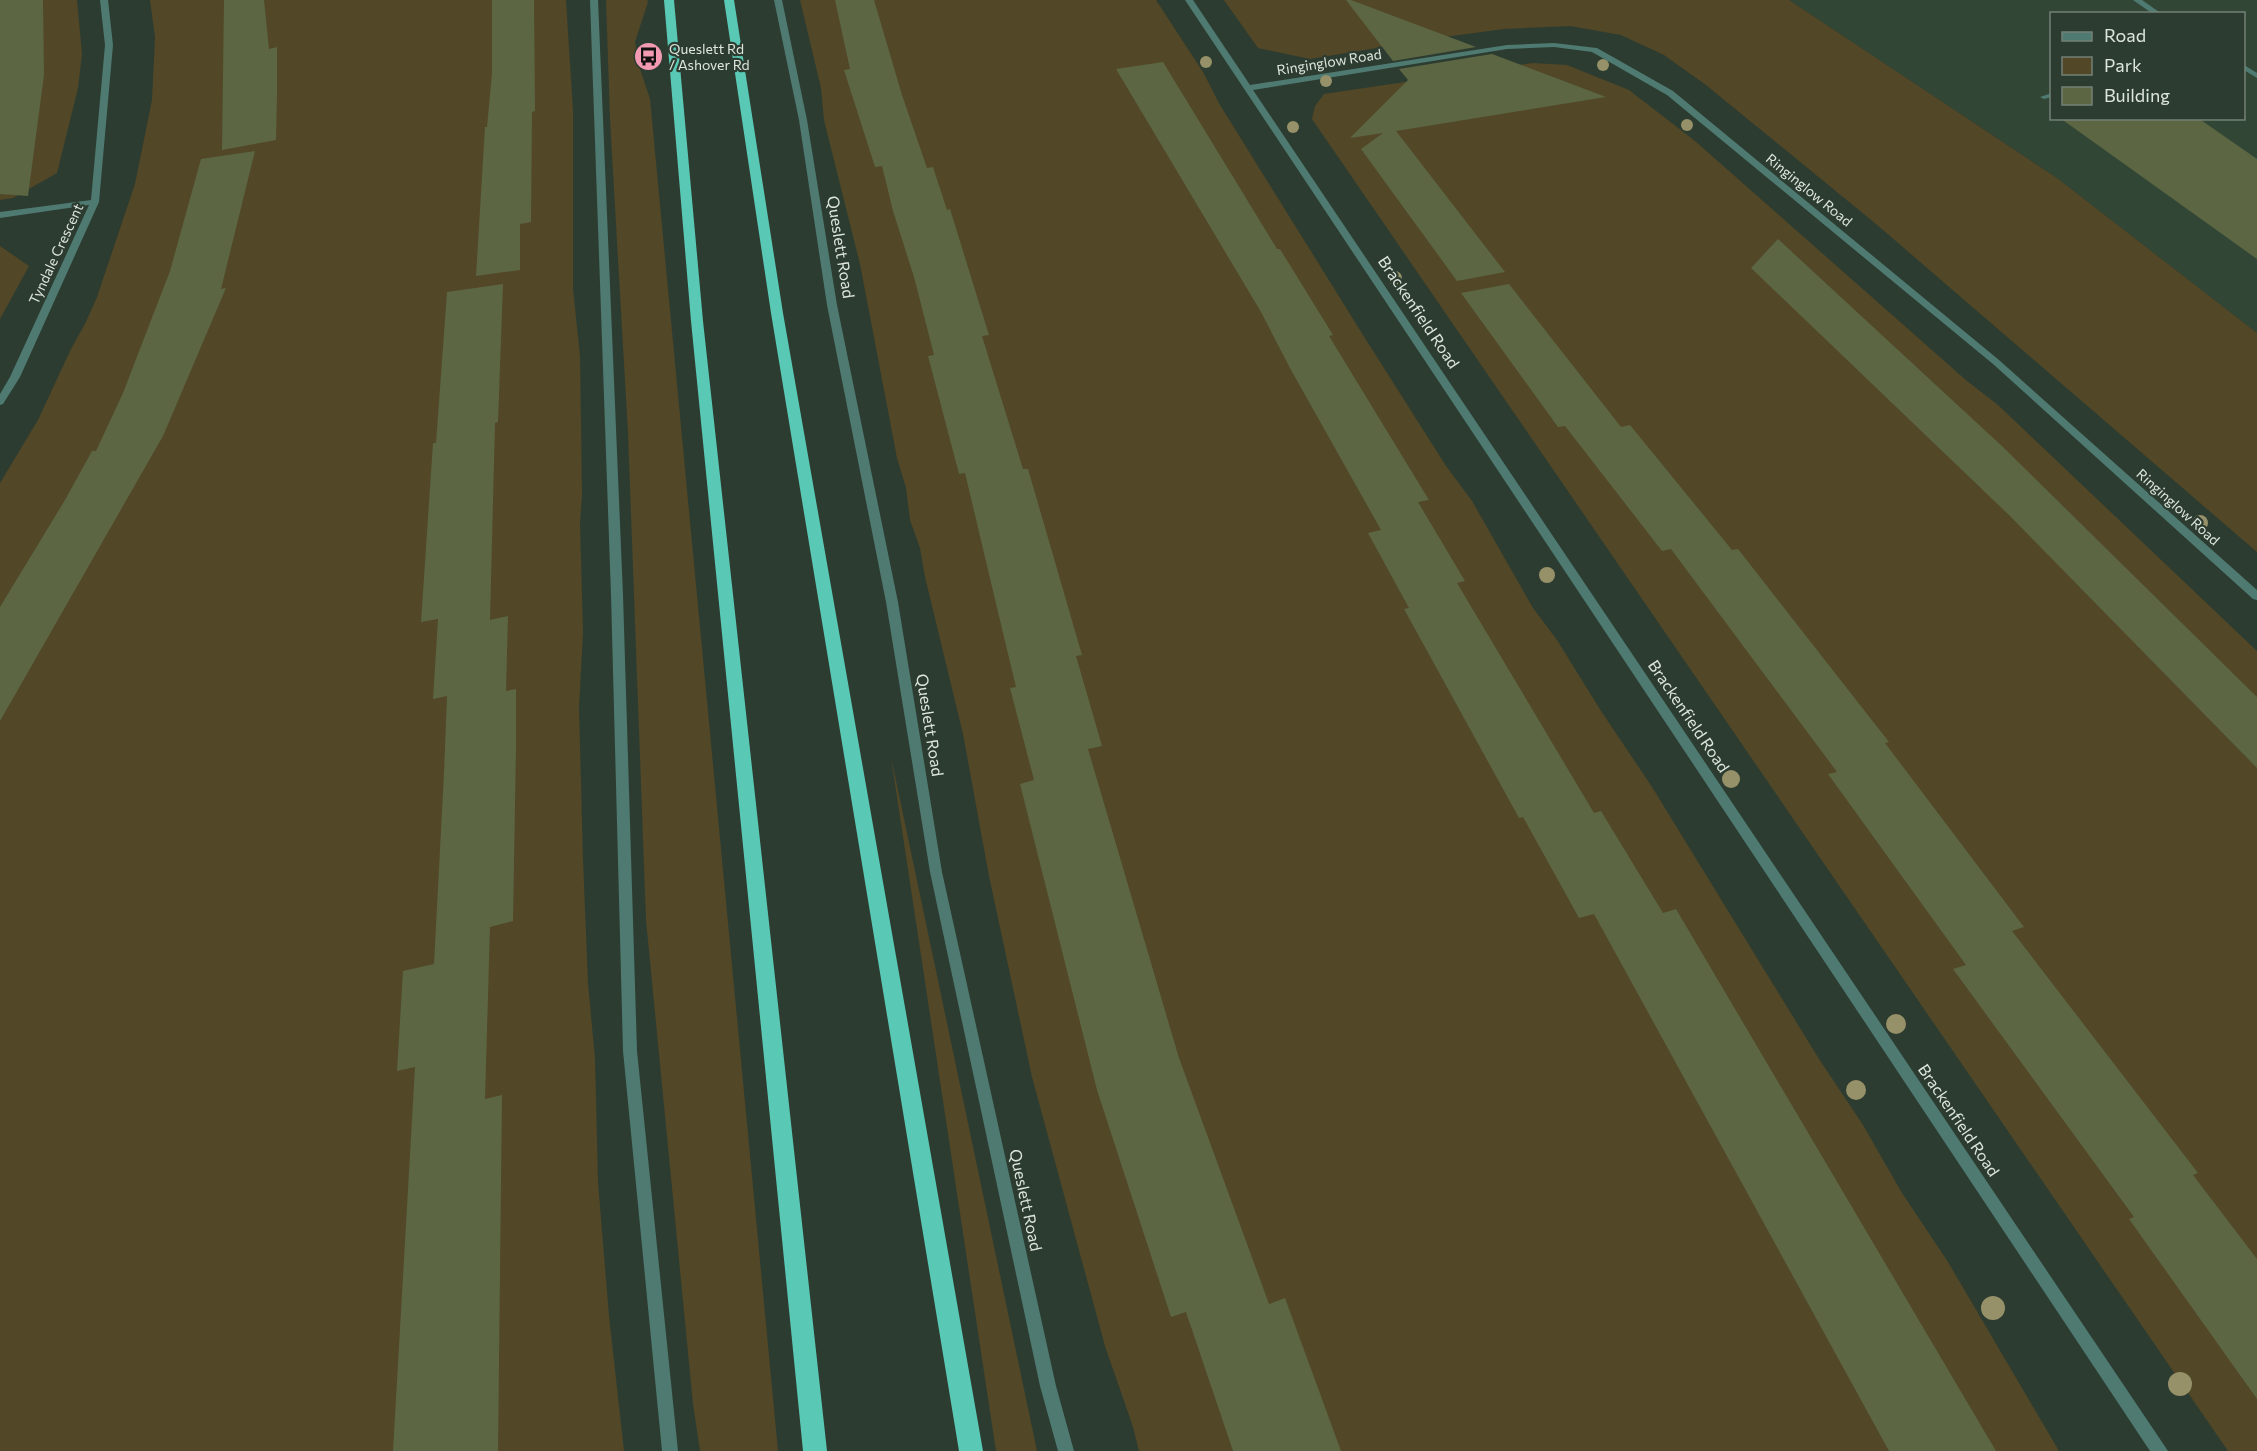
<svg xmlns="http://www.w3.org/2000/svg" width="2257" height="1451" viewBox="0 0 2257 1451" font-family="Commissioner,sans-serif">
  <rect width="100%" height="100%" fill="#2d3c30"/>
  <path fill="#324636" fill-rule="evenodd" d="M1789,0H2257V333L2057,178ZM2052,14H2244V118H2052Z"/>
  <g fill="#524727">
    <polygon points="0,0 77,0 82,54 78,88 57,173 13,198 0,200"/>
    <polygon points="150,0 566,0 573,111 573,289 580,356 582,494 580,524 583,632 579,707 583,860 588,983 595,1059 598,1182 609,1316 624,1451 0,1451 0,483 38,420 71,349 86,322 97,297 135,184 152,100 155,37"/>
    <polygon points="606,0 647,0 648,2 635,42 640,69 650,99 778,1451 700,1451 693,1404 646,920 628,433 610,119"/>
    <polygon points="800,0 1156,0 1203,72 1220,105 1363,335 1446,466 1472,501 1533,608 1557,640 1601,711 1652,787 1819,1059 1863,1125 1902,1193 1948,1262 2059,1451 1139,1451 1133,1427 1105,1346 1032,1077 989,876 963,734 925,577 920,548 910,520 906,488 897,458 860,264 824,120 821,88"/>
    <polygon points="1224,0 1789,0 2057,178 2257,333 2257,552 1876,224 1706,85 1664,55 1621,35 1570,26 1504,29 1437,38 1310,59 1258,48"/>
    <polygon points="1533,63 1567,65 1629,90 1695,141 1967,381 1998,405 2257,651 2257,1451 2228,1451 1312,119 1315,106 1324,94"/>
    <polygon points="0,246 29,266 0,319"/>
    <polygon points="891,757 1037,1451 996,1451"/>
  </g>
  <g fill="#5c6643">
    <polygon points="0,0 43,0 44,75 28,196 0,194"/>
    <polygon points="224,0 264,0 269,49 277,47 277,94 276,140 222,150"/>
    <polygon points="492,0 534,0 535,111 532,112 531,222 520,224 520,270 476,276 485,127 487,127 492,73"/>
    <polygon points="835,0 874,0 902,95 927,168 933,167 947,210 950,209 989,335 982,336 1023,469 1028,469 1082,655 1076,656 1102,746 1088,749 1179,1058 1269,1304 1285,1298 1341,1451 1233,1451 1186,1312 1171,1317 1097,1090 1020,784 1034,780 1010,688 1016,687 1003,633 965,473 959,474 928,356 934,355 914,277 893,211 882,166 875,167 844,70 850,69"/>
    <polygon points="1346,0 1351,0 1476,47 1393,61"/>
    <polygon points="1492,54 1606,97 1396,131 1505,272 1457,281 1361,149 1383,133 1350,138 1408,80 1399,69"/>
    <polygon points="1163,62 1277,249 1280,249 1333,335 1329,336 1429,500 1418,502 1465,581 1457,583 1563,761 1594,813 1601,811 1663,913 1676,909 1996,1451 1889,1451 1594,914 1579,918 1523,817 1519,818 1404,609 1409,608 1368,533 1381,530 1291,370 1261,312 1116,69"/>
    <polygon points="2060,118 2198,118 2257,159 2257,259"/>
    <polygon points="255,151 221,289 226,288 163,436 0,721 0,607 65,500 92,451 96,451 123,393 170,271 201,159"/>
    <polygon points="1778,239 2004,448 2257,697 2257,768 2010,516 1751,268"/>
    <polygon points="503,284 498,422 495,423 490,620 508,616 506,691 516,689 516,747 513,921 490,927 485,1099 502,1095 498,1451 393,1451 415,1067 397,1071 403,971 434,964 444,773 447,696 433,699 438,619 421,622 433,443 436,443 447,292"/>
    <polygon points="1509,284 1621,427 1630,425 1732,550 1738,549 1889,742 1885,743 2024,927 2012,931 2198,1173 2193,1175 2257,1259 2257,1399 2129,1219 2134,1217 1953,969 1966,965 1828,774 1837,772 1671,549 1662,551 1565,426 1558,427 1461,293"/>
  </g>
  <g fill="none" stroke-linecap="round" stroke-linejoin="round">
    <g fill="#4e7a71" fill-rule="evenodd">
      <polygon points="2133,0 2142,0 2162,14 2153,14"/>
      <polygon points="2244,65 2257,73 2257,78 2244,70"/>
      <polygon points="2052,93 2052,97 2044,99 2040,97"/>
    </g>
    <g fill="#4e7a71" fill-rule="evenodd">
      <polygon points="100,0 108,0 113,45 99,202 20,377 3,404 0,405 0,394 10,377 89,205 0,218 0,212 91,200 105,45"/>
      <polygon points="590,0 598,0 623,595 637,1051 678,1451 662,1451 623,1051 611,595"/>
      <polygon points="774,0 782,0 807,120 837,305 898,602 942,872 1056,1386 1074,1451 1058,1451 1040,1386 930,872 886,602 827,305 799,120"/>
      <polygon points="1185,0 1193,0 1250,85 1507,45 1554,43 1597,48 1673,91 1999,360 2257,590 2257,600 2253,599 1993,364 1667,95 1592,52 1554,47 1507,49 1253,90 2168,1451 2150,1451"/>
    </g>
    <g fill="#59c8b5" fill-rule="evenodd">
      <polygon points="664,0 674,0 703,321 827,1451 803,1451 691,321"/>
      <polygon points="724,0 734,0 783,313 983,1451 959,1451 771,313"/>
    </g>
  </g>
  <g fill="#969169">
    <circle cx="1206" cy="62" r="6"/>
    <circle cx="1603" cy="65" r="6"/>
    <circle cx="1326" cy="81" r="6"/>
    <circle cx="1687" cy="125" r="6"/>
    <circle cx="1293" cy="127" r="6"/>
    <circle cx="1395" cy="278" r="7"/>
    <circle cx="2200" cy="523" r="8"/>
    <circle cx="1547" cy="575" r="8"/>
    <circle cx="1731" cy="779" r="9"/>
    <circle cx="1896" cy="1024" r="10"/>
    <circle cx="1856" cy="1090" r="10"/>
    <circle cx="1993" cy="1308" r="12"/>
    <circle cx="2180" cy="1384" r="12"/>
  </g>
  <defs>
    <symbol id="bus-disc" viewBox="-11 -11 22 22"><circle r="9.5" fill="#f19ab1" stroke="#2d3c30"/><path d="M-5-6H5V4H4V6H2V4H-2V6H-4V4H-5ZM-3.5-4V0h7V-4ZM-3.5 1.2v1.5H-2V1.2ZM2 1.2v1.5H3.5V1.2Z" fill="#111"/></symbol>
  </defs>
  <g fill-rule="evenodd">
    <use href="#bus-disc" x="632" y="40" width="33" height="33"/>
  </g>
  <g text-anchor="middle" stroke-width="4.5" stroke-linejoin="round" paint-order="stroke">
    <g font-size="14" fill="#dde6de" stroke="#2d3c30" text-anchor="start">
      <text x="669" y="54">Queslett Rd<tspan x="669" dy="16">/ Ashover Rd</tspan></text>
    </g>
    <g font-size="14" fill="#dde6de" stroke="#2d3c30">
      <text transform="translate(1329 62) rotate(-9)" y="5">Ringinglow Road</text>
      <text transform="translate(1809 190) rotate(39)" y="5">Ringinglow Road</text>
      <text transform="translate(56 254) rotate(-65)" y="5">Tyndale Crescent</text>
      <text transform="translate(2178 507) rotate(42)" y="5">Ringinglow Road</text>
    </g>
    <g font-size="16" fill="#dde6de" stroke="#2d3c30">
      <text transform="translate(841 247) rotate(81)" y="6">Queslett Road</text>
      <text transform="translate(1419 312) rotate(56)" y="6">Brackenfield Road</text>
      <text transform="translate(1689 716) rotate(56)" y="6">Brackenfield Road</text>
      <text transform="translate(930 725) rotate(81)" y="6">Queslett Road</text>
      <text transform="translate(1959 1120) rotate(56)" y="6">Brackenfield Road</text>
      <text transform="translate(1026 1200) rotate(78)" y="6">Queslett Road</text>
    </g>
  </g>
  <rect x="2050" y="12" width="195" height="108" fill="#2d3c30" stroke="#738076" stroke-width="1.5"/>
  <rect x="2062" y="32" width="30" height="9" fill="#4e7a71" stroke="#738076" stroke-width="1.5"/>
  <text x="2104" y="42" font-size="18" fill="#dde6de">Road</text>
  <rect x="2062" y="57" width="30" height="18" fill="#524727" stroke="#738076" stroke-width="1.5"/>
  <text x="2104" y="72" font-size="18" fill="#dde6de">Park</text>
  <rect x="2062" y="87" width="30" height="18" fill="#5c6643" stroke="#738076" stroke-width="1.5"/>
  <text x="2104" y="102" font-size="18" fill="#dde6de">Building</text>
</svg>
